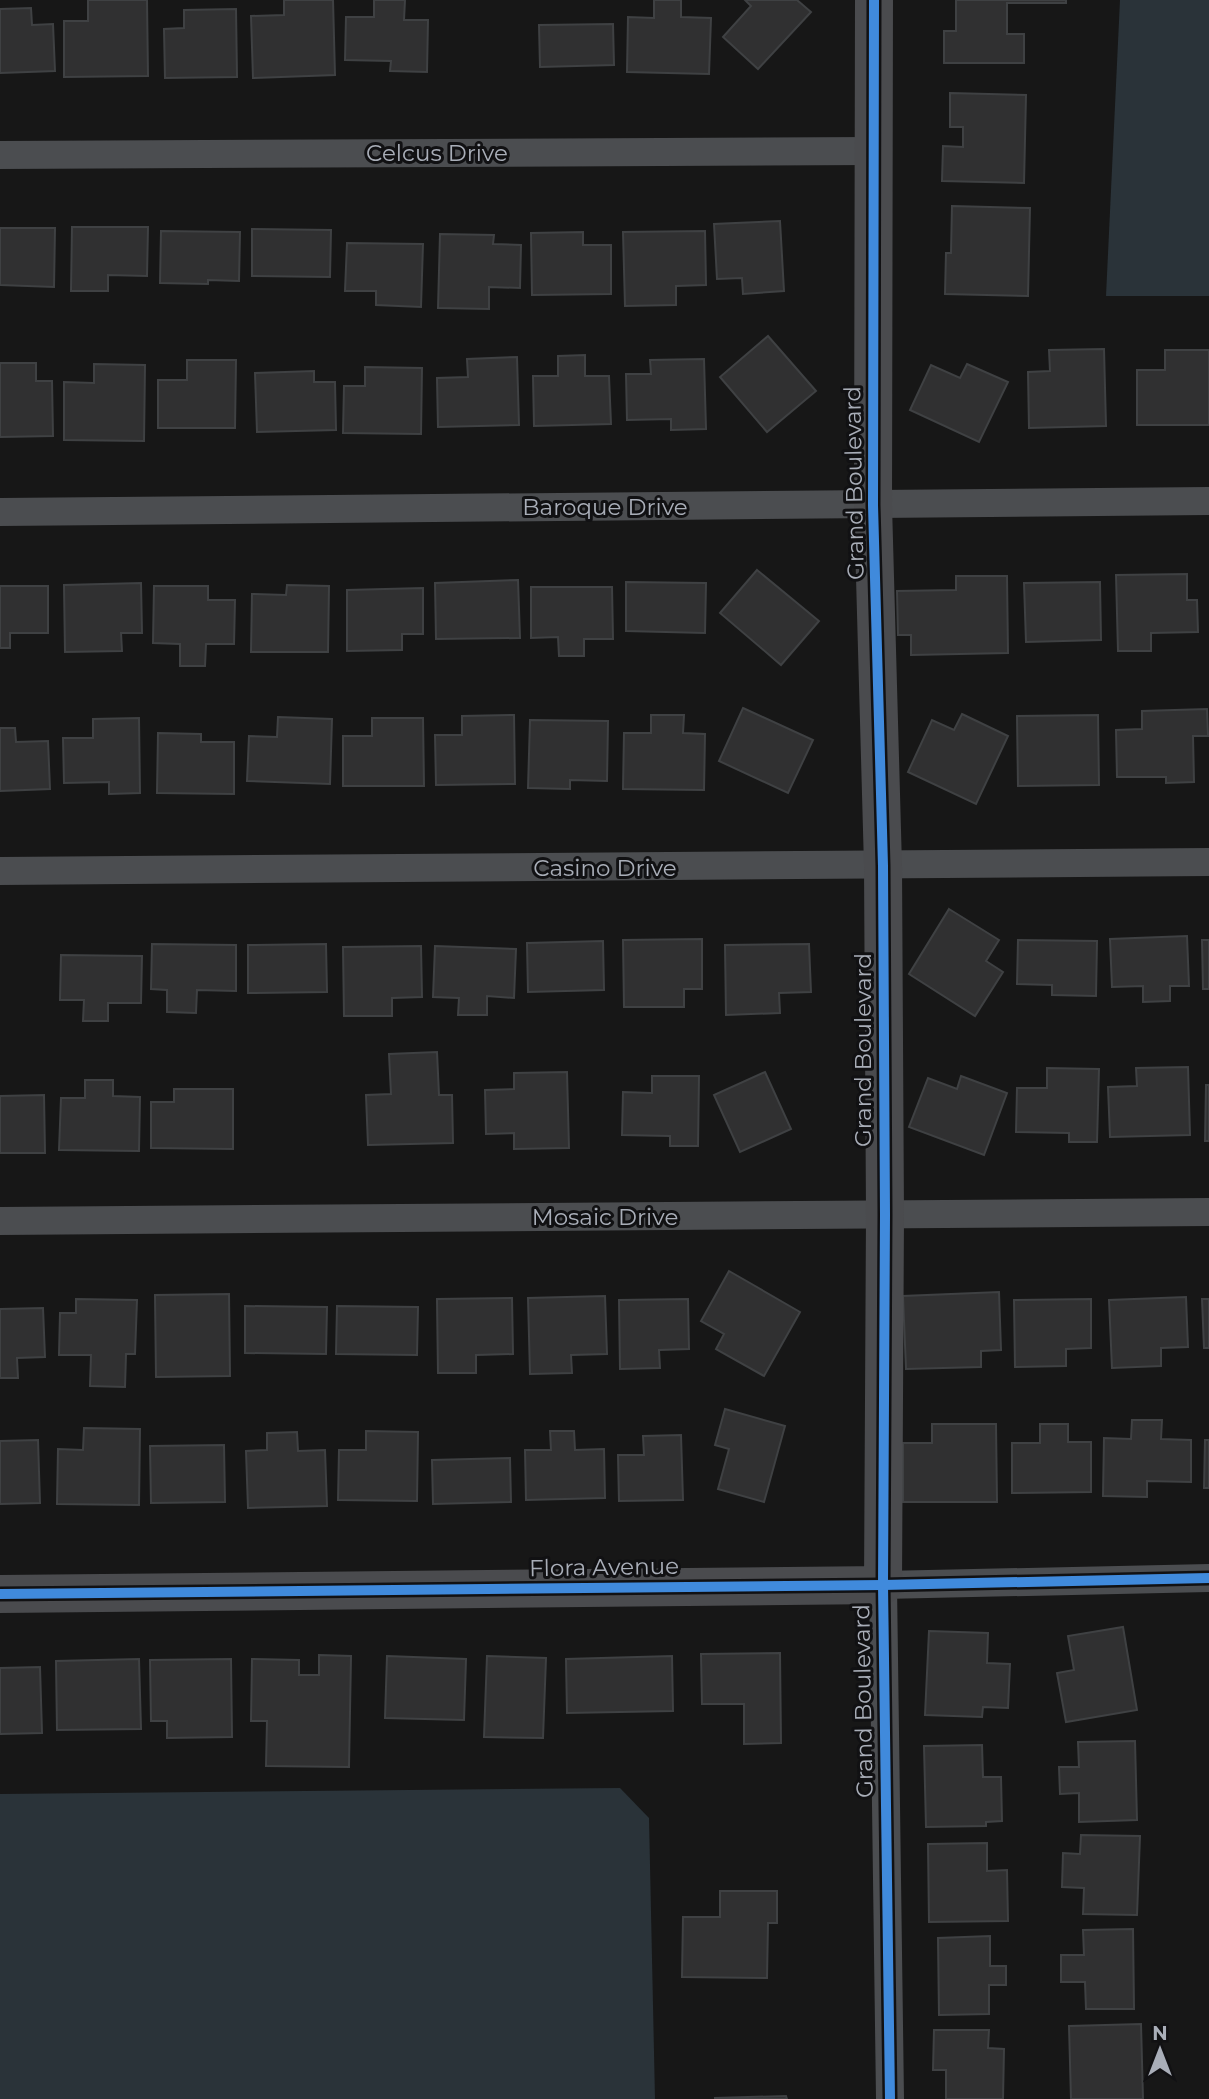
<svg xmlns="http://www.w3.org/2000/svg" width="1209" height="2099" viewBox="0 0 1209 2099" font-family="Montserrat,sans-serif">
  <rect width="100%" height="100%" fill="#171717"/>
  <g fill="#2a3339">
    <polygon points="1120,0 1209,0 1209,296 1106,296"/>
    <polygon points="620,1788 649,1818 655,2099 0,2099 0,1794"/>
  </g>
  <g fill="#303031" stroke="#3f4143" stroke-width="2">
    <polygon points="88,0 147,0 148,76 64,77 64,21 88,21"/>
    <polygon points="284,0 333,0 335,75 253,78 251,16 284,15"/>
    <polygon points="374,0 405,0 404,20 428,20 427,72 390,71 391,61 345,60 346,17 374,17"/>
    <polygon points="654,0 681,0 681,17 711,18 709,74 627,72 628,17 654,18"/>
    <polygon points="745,0 797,0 811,12 758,69 723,37 751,6"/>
    <polygon points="956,0 1066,0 1066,3 1007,3 1007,34 1024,34 1024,63 944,63 944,31 956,31"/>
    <polygon points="31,8 32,25 53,24 55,71 0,73 0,9"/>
    <polygon points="236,9 237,77 165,78 164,29 184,28 184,10"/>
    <polygon points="613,24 614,65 540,67 539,25"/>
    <polygon points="950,93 1026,95 1024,183 942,181 943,146 963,147 963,127 950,127"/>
    <polygon points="952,206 1030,208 1028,296 945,294 946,253 951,253"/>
    <polygon points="780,221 784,291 743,294 742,278 717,279 714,224"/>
    <polygon points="72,227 148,227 147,276 108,275 108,291 71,291"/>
    <polygon points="0,228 55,228 54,287 0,285"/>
    <polygon points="252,229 331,230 330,277 252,276"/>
    <polygon points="161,231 240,232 239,281 208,280 208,284 160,283"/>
    <polygon points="705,231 706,285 676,286 676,305 625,306 623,232"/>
    <polygon points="583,232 583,245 611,245 611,294 532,295 531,233"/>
    <polygon points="440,234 494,235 493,244 521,245 520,288 489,287 489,309 438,308"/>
    <polygon points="347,243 423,244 421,307 376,305 376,291 345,291"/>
    <polygon points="768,336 816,391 767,432 720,377"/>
    <polygon points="1104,349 1106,426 1029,428 1028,372 1050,371 1049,350"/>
    <polygon points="1165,350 1209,350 1209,425 1137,425 1137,370 1165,370"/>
    <polygon points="585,355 585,376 609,376 611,424 534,426 533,376 558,376 558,356"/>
    <polygon points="517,357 519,425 438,427 437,378 468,377 467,359"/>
    <polygon points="704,359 706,429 671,430 671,419 627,420 626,374 651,374 650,360"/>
    <polygon points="187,360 236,360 235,428 158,428 158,380 187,380"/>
    <polygon points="0,363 36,363 36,381 52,381 53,436 0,437"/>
    <polygon points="94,364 145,365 144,441 64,440 64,382 94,383"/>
    <polygon points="967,364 1008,382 979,442 910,410 931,365 960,378"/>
    <polygon points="365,367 422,368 421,434 343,433 344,386 365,386"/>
    <polygon points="314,371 314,382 335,382 336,430 257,432 255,373"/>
    <polygon points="757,570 819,621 781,665 720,613"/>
    <polygon points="1187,574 1187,600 1197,600 1198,632 1151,633 1151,651 1118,651 1116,575"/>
    <polygon points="956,576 1007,576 1008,653 911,655 911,635 898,635 897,591 956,590"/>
    <polygon points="518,580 520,638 436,639 435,583"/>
    <polygon points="626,582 706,583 705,633 626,631"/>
    <polygon points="1100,582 1101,640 1026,642 1024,583"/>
    <polygon points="141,583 142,633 121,633 122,651 65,652 64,585"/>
    <polygon points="287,585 329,586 328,652 251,652 252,594 286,595"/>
    <polygon points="0,586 48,586 48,633 10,633 10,648 0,648"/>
    <polygon points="154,586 208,586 208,600 235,600 234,644 206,644 205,666 180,666 180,644 153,643"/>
    <polygon points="531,587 612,587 613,639 584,639 584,656 559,656 558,637 531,638"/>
    <polygon points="423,588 423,634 402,634 402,650 347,651 347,590"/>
    <polygon points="743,708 813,740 788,793 719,761"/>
    <polygon points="1207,709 1208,736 1193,736 1194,782 1166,783 1166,777 1117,777 1116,730 1142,729 1142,711"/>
    <polygon points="962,714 1008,736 976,804 908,772 932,720 954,730"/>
    <polygon points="514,715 515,784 436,785 435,735 462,735 462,716"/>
    <polygon points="651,715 684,715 683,733 705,734 704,790 623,789 624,733 651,733"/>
    <polygon points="1098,715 1099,785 1018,786 1017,716"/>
    <polygon points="278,717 332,719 330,784 247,781 249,736 277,737"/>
    <polygon points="139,718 140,793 109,794 109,782 64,783 63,738 93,738 93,719"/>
    <polygon points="372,718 423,718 424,786 343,786 343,736 372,736"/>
    <polygon points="530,720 608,721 607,781 570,780 570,789 528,788"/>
    <polygon points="0,728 15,728 16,742 48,741 50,789 0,791"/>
    <polygon points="158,733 201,734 201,742 234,742 234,794 157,793"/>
    <polygon points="949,909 999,940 986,961 1003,972 975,1016 909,974"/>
    <polygon points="1187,936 1189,986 1170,986 1170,1001 1143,1002 1143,986 1112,987 1110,939"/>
    <polygon points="702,939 702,989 684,989 684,1007 624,1007 623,940"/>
    <polygon points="1018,940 1097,941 1096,996 1052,995 1052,985 1017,984"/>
    <polygon points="1202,940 1209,940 1209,989 1203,989"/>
    <polygon points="603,941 604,990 528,992 527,943"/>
    <polygon points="152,944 236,945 236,991 197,990 196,1013 167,1012 167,990 151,989"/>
    <polygon points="326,944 327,992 248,993 248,945"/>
    <polygon points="809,944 811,992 779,993 780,1013 726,1015 725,945"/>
    <polygon points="421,946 422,997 392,998 392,1016 344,1016 343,947"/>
    <polygon points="435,946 516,949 514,998 487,996 487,1015 458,1015 459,998 433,997"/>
    <polygon points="61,955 142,956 141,1003 108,1003 108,1021 83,1021 84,1000 60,1000"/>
    <polygon points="437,1052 439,1095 452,1095 453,1143 368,1145 366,1095 391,1094 389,1054"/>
    <polygon points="1188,1067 1190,1135 1110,1137 1108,1087 1137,1086 1136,1068"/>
    <polygon points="1047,1068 1099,1069 1097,1142 1069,1142 1069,1133 1016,1132 1017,1088 1047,1088"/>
    <polygon points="567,1072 569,1148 514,1149 514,1133 486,1134 485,1090 514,1089 514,1073"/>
    <polygon points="765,1072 791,1129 740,1152 714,1095"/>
    <polygon points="652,1076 699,1076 698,1146 670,1146 670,1136 622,1135 623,1092 652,1093"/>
    <polygon points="961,1076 1007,1093 984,1155 909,1127 928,1078 957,1089"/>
    <polygon points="85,1080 113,1080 113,1096 140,1097 139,1151 59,1150 61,1098 85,1098"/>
    <polygon points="1206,1085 1209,1085 1209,1141 1205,1141"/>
    <polygon points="174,1089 233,1089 233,1149 151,1148 151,1102 174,1102"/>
    <polygon points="44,1095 45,1153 0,1153 0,1096"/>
    <polygon points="729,1271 800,1312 764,1376 716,1349 724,1334 701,1321"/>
    <polygon points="999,1292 1001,1350 981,1351 981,1367 906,1369 903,1296"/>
    <polygon points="229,1294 230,1376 156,1377 155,1295"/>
    <polygon points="605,1296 607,1354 571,1355 572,1373 530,1374 528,1298"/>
    <polygon points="1186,1297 1188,1347 1161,1348 1161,1366 1112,1368 1109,1300"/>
    <polygon points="512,1298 513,1354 476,1355 476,1373 438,1373 437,1299"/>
    <polygon points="76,1299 137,1300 135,1354 126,1354 125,1387 90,1386 91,1355 59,1355 60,1313 76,1313"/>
    <polygon points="688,1299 689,1349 659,1350 660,1368 620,1369 619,1300"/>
    <polygon points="1091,1299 1091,1348 1066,1349 1066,1366 1015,1367 1014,1300"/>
    <polygon points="1202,1299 1209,1299 1209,1348 1204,1348"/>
    <polygon points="245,1306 327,1307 326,1354 245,1353"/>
    <polygon points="337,1306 418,1307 417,1355 336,1354"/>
    <polygon points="43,1308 45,1357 17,1358 18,1378 0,1378 0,1309"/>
    <polygon points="725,1409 785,1426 764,1502 718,1489 729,1449 715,1445"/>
    <polygon points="1132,1420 1162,1420 1161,1439 1191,1440 1191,1482 1147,1481 1147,1497 1103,1496 1104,1438 1131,1439"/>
    <polygon points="932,1424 996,1424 997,1502 903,1502 903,1443 932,1443"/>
    <polygon points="1040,1424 1068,1424 1068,1442 1091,1442 1091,1492 1012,1493 1012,1443 1040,1443"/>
    <polygon points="84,1428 140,1429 139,1505 57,1504 58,1449 83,1450"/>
    <polygon points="366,1431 418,1432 417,1501 338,1500 339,1450 366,1450"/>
    <polygon points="550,1431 574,1431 575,1450 604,1449 605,1498 526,1500 525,1450 551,1450"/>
    <polygon points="297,1432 298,1451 325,1450 327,1506 248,1508 246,1451 267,1450 267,1433"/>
    <polygon points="681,1435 683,1500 619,1501 618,1455 644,1455 643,1436"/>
    <polygon points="38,1440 40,1503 0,1504 0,1441"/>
    <polygon points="1205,1440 1209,1440 1209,1488 1204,1488"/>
    <polygon points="224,1445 225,1502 151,1503 150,1446"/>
    <polygon points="510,1458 511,1502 433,1504 432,1460"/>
    <polygon points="1123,1627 1137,1710 1066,1722 1057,1673 1074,1670 1068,1636"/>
    <polygon points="929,1631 988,1633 987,1663 1010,1664 1008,1708 983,1707 982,1717 925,1715"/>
    <polygon points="780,1653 781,1743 744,1744 744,1704 702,1704 701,1654"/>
    <polygon points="319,1655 351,1656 349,1767 266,1766 267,1721 251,1721 252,1659 299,1660 299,1675 319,1675"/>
    <polygon points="387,1656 466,1659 464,1720 385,1718"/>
    <polygon points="487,1656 546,1658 543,1738 484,1737"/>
    <polygon points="672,1656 673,1711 567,1713 566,1659"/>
    <polygon points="139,1659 141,1729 57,1730 56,1661"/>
    <polygon points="231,1659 232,1737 167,1738 167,1721 151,1721 150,1660"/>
    <polygon points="40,1667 42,1733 0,1734 0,1668"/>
    <polygon points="1135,1741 1137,1820 1079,1822 1079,1793 1060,1794 1059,1767 1079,1767 1078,1742"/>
    <polygon points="982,1745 983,1777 1001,1777 1002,1821 986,1822 986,1826 926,1827 924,1746"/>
    <polygon points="1081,1835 1140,1836 1137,1915 1083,1914 1084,1888 1062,1887 1063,1853 1080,1854"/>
    <polygon points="987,1843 987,1871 1007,1870 1008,1921 929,1922 928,1844"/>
    <polygon points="720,1891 777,1891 777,1923 768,1923 767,1978 682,1977 683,1917 720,1917"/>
    <polygon points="1133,1929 1134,2009 1086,2009 1085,1982 1061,1982 1061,1955 1084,1955 1083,1930"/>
    <polygon points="990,1936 990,1966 1006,1966 1006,1985 989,1985 989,2014 939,2015 938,1938"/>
    <polygon points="1141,2024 1143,2099 1071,2099 1069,2026"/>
    <polygon points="934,2030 989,2030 988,2048 1004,2049 1003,2099 946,2099 946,2070 933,2070"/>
    <polygon points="786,2096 787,2099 715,2099 715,2098"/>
  </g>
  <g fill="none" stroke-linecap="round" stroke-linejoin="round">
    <g stroke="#4b4d50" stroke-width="28">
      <polyline points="0,155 874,151"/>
      <polyline points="0,512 1209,501"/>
      <polyline points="0,871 1209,862"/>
      <polyline points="0,1221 1209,1212"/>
      <polyline points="890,2099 883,1585 1209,1578"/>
    </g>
    <polyline stroke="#4a4b4e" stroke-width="38" points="0,1594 883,1585 885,1215 883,866 873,505 874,0"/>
    <defs>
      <g id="cycleway">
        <polyline points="874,0 873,505 883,866 885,1215 883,1585 890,2099"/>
        <polyline points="0,1594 883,1585 1209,1578"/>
      </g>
    </defs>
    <use href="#cycleway" stroke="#111113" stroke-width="15"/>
    <use href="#cycleway" stroke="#408adc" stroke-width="10"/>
  </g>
  <g text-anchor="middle" stroke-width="6" stroke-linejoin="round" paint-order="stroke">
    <g font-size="23" fill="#a9aeb8" stroke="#111113">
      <text x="437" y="161">Celcus Drive</text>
      <text transform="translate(854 483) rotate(-91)" y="8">Grand Boulevard</text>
      <text x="605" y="515">Baroque Drive</text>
      <text x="605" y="876">Casino Drive</text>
      <text transform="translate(863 1050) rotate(-90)" y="8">Grand Boulevard</text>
      <text x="605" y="1225">Mosaic Drive</text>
      <text transform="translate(604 1567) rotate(-1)" y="8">Flora Avenue</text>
      <text transform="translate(863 1701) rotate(-91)" y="8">Grand Boulevard</text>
    </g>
  </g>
  <g transform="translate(1160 2050)" stroke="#111113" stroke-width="5" paint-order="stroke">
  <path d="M0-5L12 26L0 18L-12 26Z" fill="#a9aeb8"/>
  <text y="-10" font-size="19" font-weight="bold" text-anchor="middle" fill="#a9aeb8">N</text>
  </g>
</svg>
